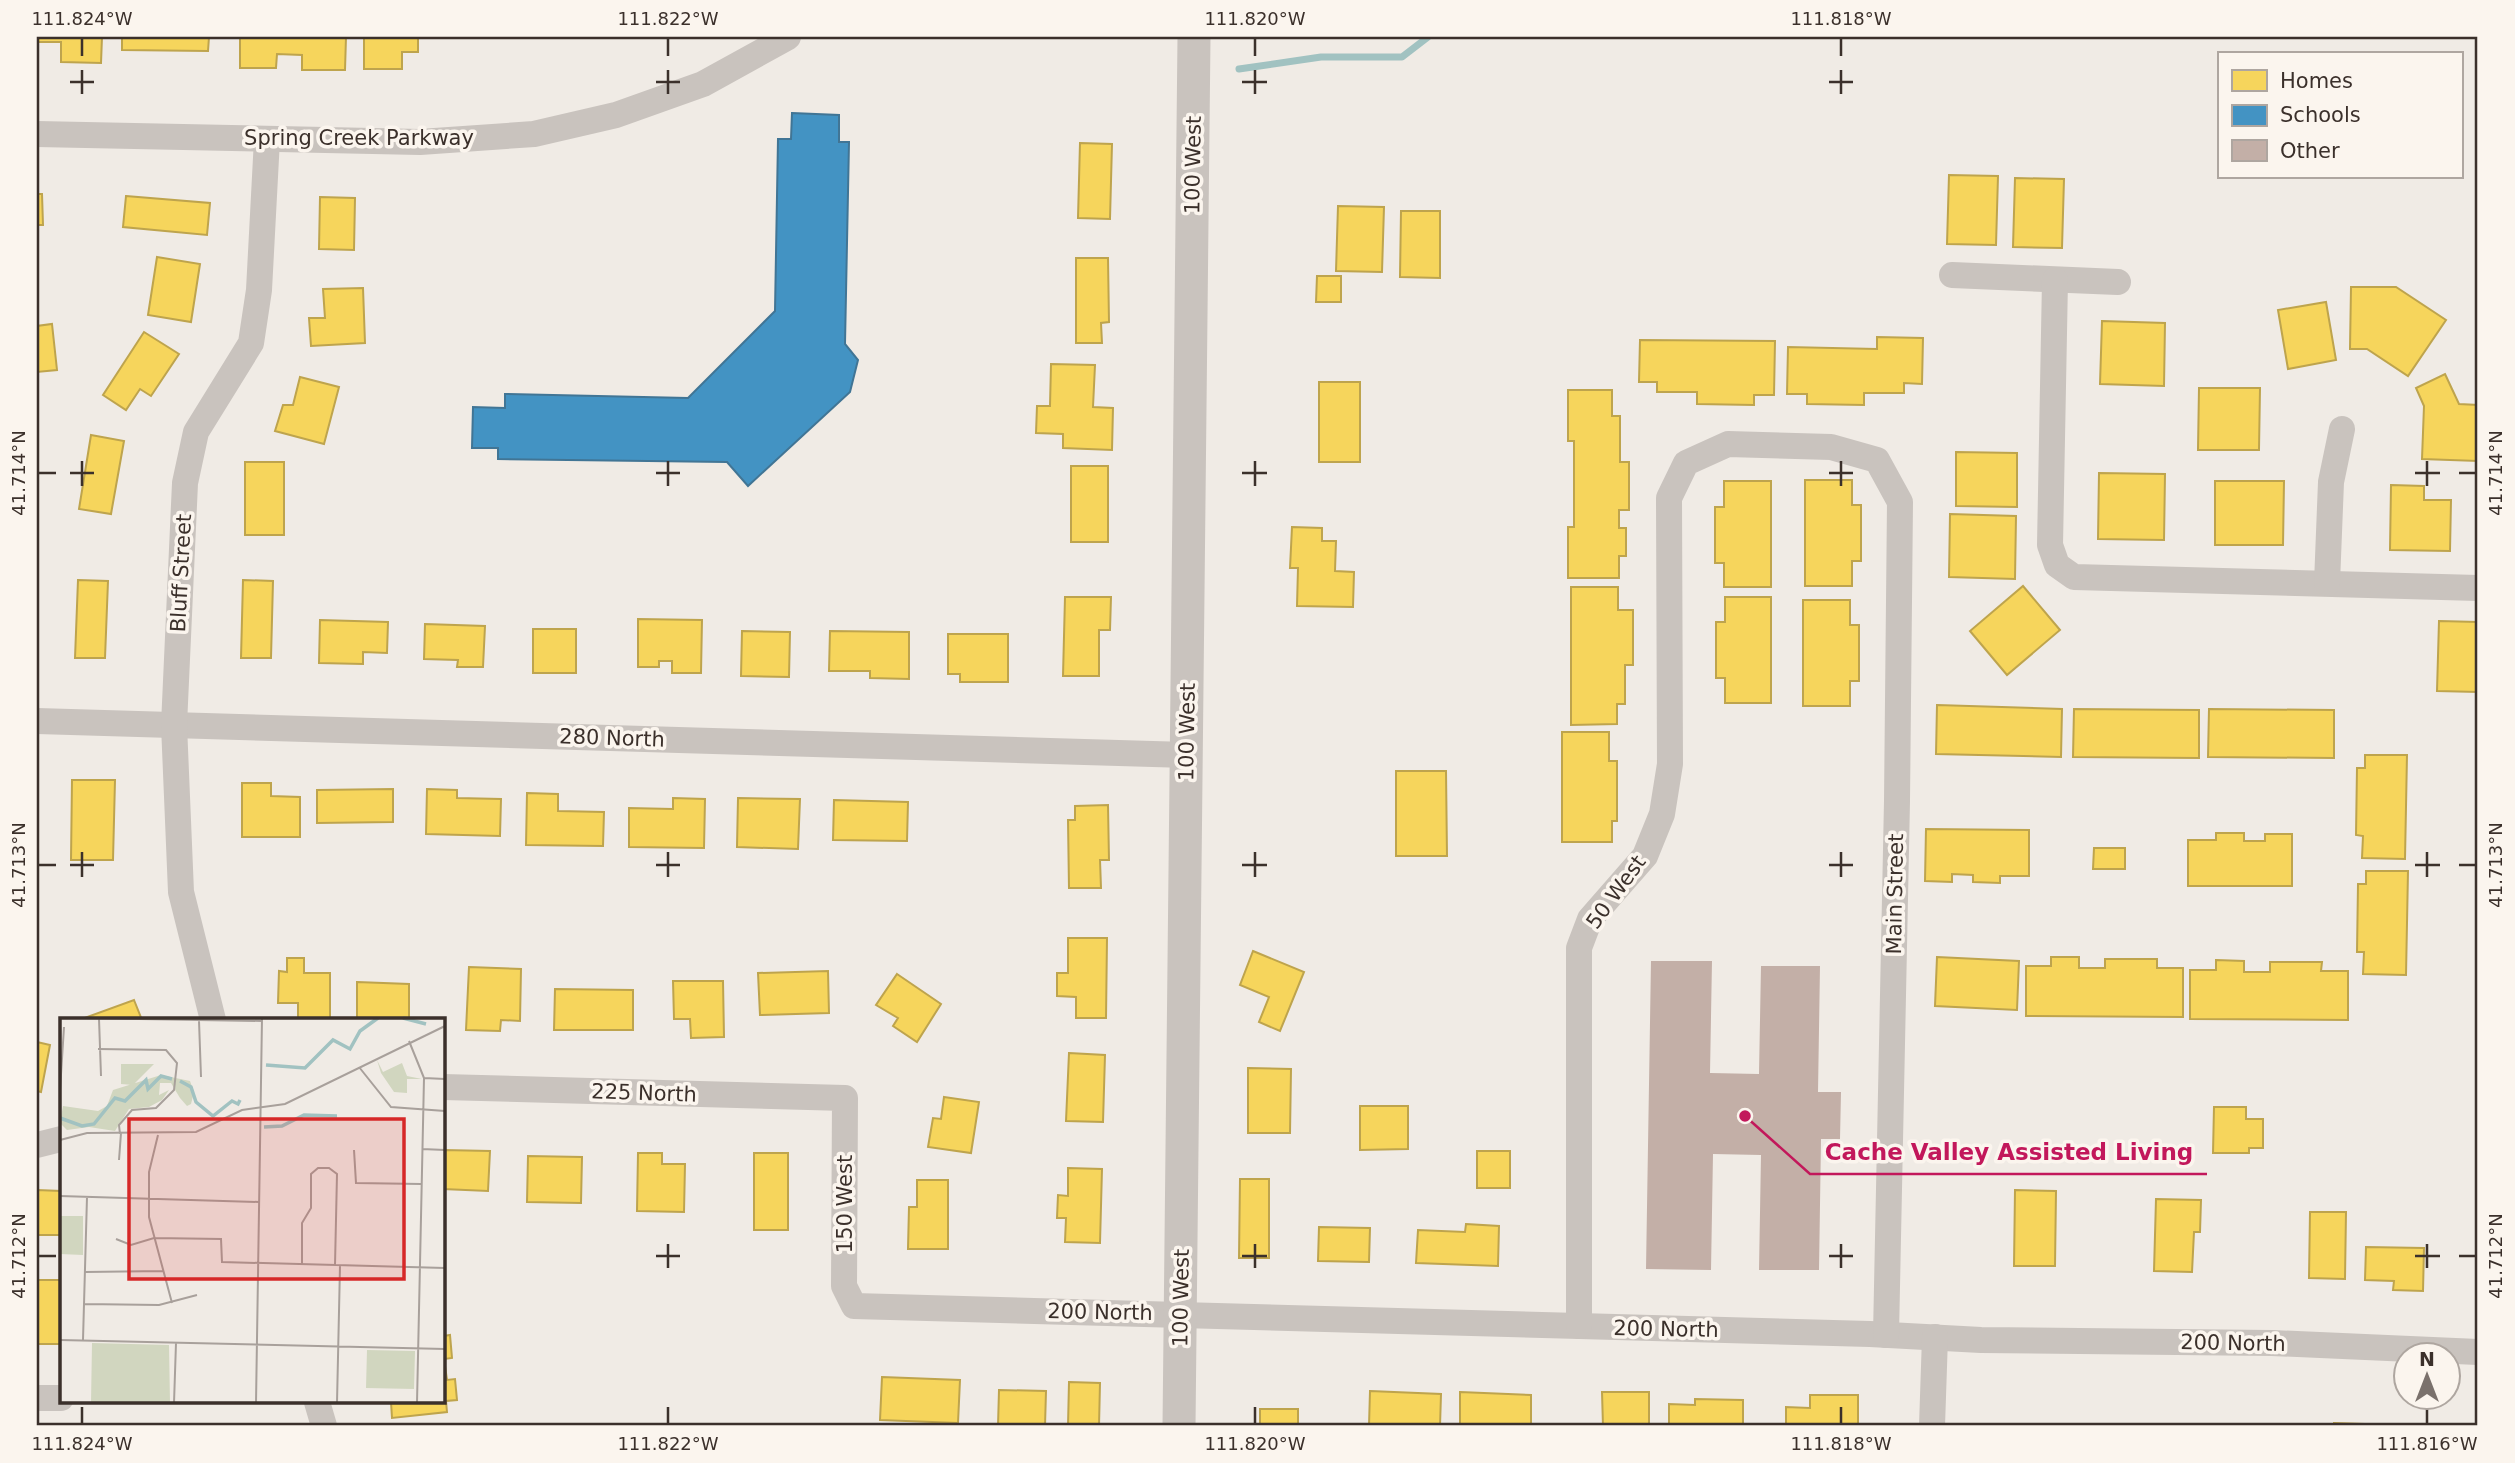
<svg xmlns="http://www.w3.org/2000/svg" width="2515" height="1463" viewBox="0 0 2515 1463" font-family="'DejaVu Sans',sans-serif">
  <rect width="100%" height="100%" fill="#f0ebe5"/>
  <g fill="#f6d55c" stroke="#bea44d" stroke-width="2">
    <polygon points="37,37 102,37 101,63 61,62 61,42 37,42"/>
    <polygon points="122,37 209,37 208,51 122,50"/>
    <polygon points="240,37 346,37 345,70 302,70 302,55 277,54 276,68 240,68"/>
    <polygon points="364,37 418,37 418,52 402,52 402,69 364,69"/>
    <polygon points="1080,143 1112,144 1110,219 1078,218"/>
    <polygon points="1949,175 1998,176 1996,245 1947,244"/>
    <polygon points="2015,178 2064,179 2062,248 2013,247"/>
    <polygon points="37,194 42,194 43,225 37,225"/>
    <polygon points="126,196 210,203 207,235 123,227"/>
    <polygon points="320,197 355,198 354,250 319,249"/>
    <polygon points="1338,206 1384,207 1382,272 1336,271"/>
    <polygon points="1401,211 1440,211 1440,278 1400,277"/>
    <polygon points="157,257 200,264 191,322 148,315"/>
    <polygon points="1076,258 1108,258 1109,322 1101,323 1102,343 1076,343"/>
    <polygon points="1317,276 1341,276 1341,302 1316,302"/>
    <polygon points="2351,287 2396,287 2446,320 2408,376 2367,349 2350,349"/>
    <polygon points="363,288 365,343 311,346 309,318 325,318 323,289"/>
    <polygon points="2326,302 2336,360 2288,369 2278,310"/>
    <polygon points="2102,321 2165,323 2164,386 2100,384"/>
    <polygon points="52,324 57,370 37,372 37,326"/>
    <polygon points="144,332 179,354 151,396 140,389 126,410 103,395"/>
    <polygon points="1877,337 1923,338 1922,384 1904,383 1904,393 1864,393 1864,405 1807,404 1807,394 1787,394 1788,347 1877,349"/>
    <polygon points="1640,340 1775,341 1774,395 1754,395 1754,405 1697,404 1697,392 1657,392 1657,382 1639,382"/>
    <polygon points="1051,364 1095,365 1093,407 1113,408 1112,450 1063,448 1063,434 1036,433 1037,406 1050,406"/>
    <polygon points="2445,374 2459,404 2478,405 2478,461 2422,459 2424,406 2416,388"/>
    <polygon points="300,377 339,387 324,444 275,431 283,405 293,405"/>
    <rect x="1319" y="382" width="41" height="80"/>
    <polygon points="2199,388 2260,388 2259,450 2198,450"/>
    <polygon points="1568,390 1612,390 1612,416 1620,416 1620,462 1629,462 1629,510 1619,510 1619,528 1626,528 1626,556 1619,556 1619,578 1568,578 1568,527 1574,527 1574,441 1568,441"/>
    <polygon points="91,435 124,441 111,514 79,509"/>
    <polygon points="1956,452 2017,453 2017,507 1956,506"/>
    <rect x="245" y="462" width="39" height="73"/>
    <rect x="1071" y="466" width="37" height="76"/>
    <polygon points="2099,473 2165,474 2164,540 2098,539"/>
    <polygon points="1805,480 1852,480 1852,505 1861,505 1861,561 1852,561 1852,586 1805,586"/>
    <polygon points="1724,481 1771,481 1771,587 1724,587 1724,563 1715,563 1715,507 1724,507"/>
    <polygon points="2215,481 2284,481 2283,545 2215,545"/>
    <polygon points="2391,485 2424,486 2424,500 2451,500 2450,551 2390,550"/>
    <polygon points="1950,514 2016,516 2015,579 1949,577"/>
    <polygon points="1292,527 1322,528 1322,541 1336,541 1335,571 1354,572 1353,607 1297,606 1298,568 1290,568"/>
    <polygon points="78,580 108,581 105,658 75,658"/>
    <polygon points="243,580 273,581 271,658 241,658"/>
    <polygon points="2023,586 2060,630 2007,675 1970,631"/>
    <polygon points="1571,587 1618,587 1618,610 1633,610 1633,665 1625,665 1625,704 1617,704 1617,724 1571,725"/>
    <polygon points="1065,597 1111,597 1110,630 1099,630 1099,676 1063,676"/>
    <polygon points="1725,597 1771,597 1771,703 1725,703 1725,678 1716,678 1716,622 1725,622"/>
    <polygon points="1803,600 1850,600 1850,625 1859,625 1859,681 1850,681 1850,706 1803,706"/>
    <polygon points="638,619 702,620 701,673 672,673 672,661 659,661 659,667 638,667"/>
    <polygon points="320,620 388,622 387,653 363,652 363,664 319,663"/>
    <polygon points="2439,621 2478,622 2478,692 2437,691"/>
    <polygon points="425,624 485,626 483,667 457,667 458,660 424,659"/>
    <rect x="533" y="629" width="43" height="44"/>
    <polygon points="742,631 790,632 789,677 741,676"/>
    <polygon points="830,631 909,632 909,679 870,678 870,671 829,671"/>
    <polygon points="948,634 1008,634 1008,682 960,682 960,674 948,674"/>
    <polygon points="1937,705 2062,709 2061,757 1936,754"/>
    <polygon points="2074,709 2199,710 2199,758 2073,757"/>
    <polygon points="2209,709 2334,710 2334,758 2208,757"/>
    <polygon points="1562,732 1609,732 1609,761 1617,761 1617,821 1612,821 1612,842 1562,842"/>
    <polygon points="2365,755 2407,755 2405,859 2362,858 2363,836 2356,835 2357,768 2365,768"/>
    <polygon points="1396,771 1446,771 1447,856 1396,856"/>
    <polygon points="72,780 115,780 113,860 71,860"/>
    <polygon points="242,783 271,783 271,796 300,797 300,837 242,837"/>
    <polygon points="393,789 393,822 317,823 317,790"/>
    <polygon points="427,789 457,790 457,798 501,799 500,836 426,834"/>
    <polygon points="527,793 558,794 558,811 604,812 603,846 526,845"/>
    <polygon points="673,798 705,799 704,848 629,847 629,808 673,809"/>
    <polygon points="738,798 800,799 798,849 737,847"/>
    <polygon points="834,800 908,802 907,841 833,840"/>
    <polygon points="1108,805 1109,860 1100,860 1101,888 1069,888 1068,820 1075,820 1075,806"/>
    <polygon points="1926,829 2029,830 2029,876 2000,876 2000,883 1973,882 1973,875 1952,874 1952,882 1925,881"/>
    <polygon points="2216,833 2244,833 2244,841 2265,841 2265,834 2292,834 2292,886 2188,886 2188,840 2216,840"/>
    <polygon points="2094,848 2125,848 2125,869 2093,869"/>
    <polygon points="2366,871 2408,871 2406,975 2363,974 2364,952 2357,952 2358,884 2366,884"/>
    <polygon points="1068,938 1107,938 1106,1018 1076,1018 1076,997 1057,996 1057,973 1068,973"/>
    <polygon points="1253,951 1304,972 1280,1031 1259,1022 1269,997 1240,985"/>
    <polygon points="1937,957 2019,961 2017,1010 1935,1006"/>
    <polygon points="2051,957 2079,957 2079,968 2105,968 2105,959 2157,959 2157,968 2183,968 2183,1017 2026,1016 2026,966 2051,966"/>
    <polygon points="287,958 304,958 304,973 330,973 330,1020 298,1020 298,1003 278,1003 279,971 287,972"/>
    <polygon points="2216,960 2244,961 2244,972 2270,972 2270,962 2322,962 2321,971 2348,971 2348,1020 2190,1019 2190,970 2216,970"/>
    <polygon points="469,967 521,969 520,1021 501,1020 500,1031 466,1030"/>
    <polygon points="828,971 829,1013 760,1015 758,973"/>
    <polygon points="897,974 941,1004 917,1042 893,1026 898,1018 876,1005"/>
    <polygon points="673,981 723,981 724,1037 691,1038 690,1019 674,1019"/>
    <polygon points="357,982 409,984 409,1020 357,1020"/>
    <polygon points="555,989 633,990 633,1030 554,1030"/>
    <polygon points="134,1000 142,1020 79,1020"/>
    <polygon points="37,1042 50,1045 41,1092 37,1091"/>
    <polygon points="1069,1053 1105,1055 1103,1122 1066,1121"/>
    <polygon points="1248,1068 1291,1069 1290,1133 1248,1133"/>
    <polygon points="944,1097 979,1102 971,1153 928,1147 933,1118 941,1119"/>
    <polygon points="1360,1106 1408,1106 1408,1149 1360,1150"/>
    <polygon points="2214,1107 2246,1107 2246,1119 2263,1119 2263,1148 2249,1148 2249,1153 2213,1153"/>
    <polygon points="443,1150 490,1151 488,1191 443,1189"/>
    <rect x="1477" y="1151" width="33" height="37"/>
    <polygon points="638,1153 662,1153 662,1164 685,1164 684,1212 637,1211"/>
    <rect x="754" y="1153" width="34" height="77"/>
    <polygon points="528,1156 582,1157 581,1203 527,1202"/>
    <polygon points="1068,1168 1102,1169 1100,1243 1065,1242 1066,1218 1057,1218 1058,1195 1068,1196"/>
    <polygon points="1240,1179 1269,1179 1269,1258 1239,1258"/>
    <polygon points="917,1180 948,1180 948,1249 908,1249 909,1207 917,1207"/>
    <polygon points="37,1190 61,1191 61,1235 37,1235"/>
    <polygon points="2015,1190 2056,1191 2055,1266 2014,1266"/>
    <polygon points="2156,1199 2201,1200 2200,1232 2194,1232 2192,1272 2154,1271"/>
    <polygon points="2310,1212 2346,1212 2345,1279 2309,1278"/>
    <polygon points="1466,1224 1499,1226 1498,1266 1416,1263 1418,1230 1465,1232"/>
    <polygon points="1319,1227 1370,1228 1369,1262 1318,1261"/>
    <polygon points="2366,1247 2424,1248 2423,1291 2393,1290 2394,1281 2365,1280"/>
    <polygon points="38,1280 61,1280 61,1344 37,1344"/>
    <polygon points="450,1335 452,1358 444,1359 447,1380 455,1379 457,1400 446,1401 447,1412 392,1418 391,1402 443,1402 443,1336"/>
    <polygon points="882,1377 960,1380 958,1423 880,1420"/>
    <polygon points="1069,1382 1100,1383 1099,1426 1068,1426"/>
    <polygon points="999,1390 1046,1391 1045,1426 998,1426"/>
    <polygon points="1370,1391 1441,1394 1440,1426 1369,1426"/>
    <polygon points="1460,1392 1531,1395 1531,1426 1460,1426"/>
    <polygon points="1602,1392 1649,1392 1649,1426 1603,1426"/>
    <polygon points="1810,1395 1858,1395 1858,1426 1786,1426 1786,1407 1810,1408"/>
    <polygon points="1695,1399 1743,1400 1743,1426 1669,1426 1669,1404 1695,1405"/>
    <rect x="1260" y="1409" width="38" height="17"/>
    <polygon points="2334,1423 2364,1424 2364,1426 2334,1426"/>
  </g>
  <polygon fill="#4393c3" stroke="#417595" stroke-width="2" points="792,113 839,115 839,142 849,142 845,344 858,360 850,392 748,486 727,462 498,459 498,448 472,448 473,407 505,408 505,394 688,398 775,311 778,139 791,139"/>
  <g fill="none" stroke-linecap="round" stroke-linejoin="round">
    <polyline stroke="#a1c2c1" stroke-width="7" points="1239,69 1321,57 1402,57 1428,37"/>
  </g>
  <polygon fill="#c3afa7" points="1651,961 1712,961 1710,1073 1759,1074 1761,966 1820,966 1818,1092 1841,1092 1840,1139 1821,1139 1819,1270 1759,1270 1761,1155 1713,1154 1711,1270 1646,1269"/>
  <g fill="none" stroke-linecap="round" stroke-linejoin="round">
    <g stroke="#c9c3be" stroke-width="26">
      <polyline points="37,134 420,142 534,134 616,115 703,84 788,37"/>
      <polyline points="1952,275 2118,282"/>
      <polyline points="2055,280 2050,545 2057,565 2074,577 2478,588"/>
      <polyline points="2327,583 2331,482 2342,429"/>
      <polyline points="37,721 1187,755"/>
      <polyline points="213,1020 181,892 174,725 185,483 196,432 251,343 259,290 267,139"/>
      <polyline points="443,1087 845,1098 844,1286 854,1306 1870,1334 1981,1340 2272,1343 2478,1352"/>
      <polyline points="37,1145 61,1139"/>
      <polyline points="1579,1326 1579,948 1590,919 1645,856 1662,814 1670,764 1669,498 1686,463 1728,444 1831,447 1877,460 1900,502 1897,801 1886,1335"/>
      <polyline points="37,1398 61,1398"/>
      <polyline points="317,1402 324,1426"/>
      <polyline points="1932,1426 1935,1337"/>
    </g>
    <polyline stroke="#c9c3be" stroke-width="33" points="1179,1426 1194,37"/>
  </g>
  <path fill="none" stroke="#3b302b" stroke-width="2.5" d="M82,38V56M668,38V56M1255,38V56M1841,38V56M82,70V94M668,70V94M1255,70V94M1841,70V94M70,82H94M656,82H680M1242,82H1267M1829,82H1853M82,461V486M668,461V486M1255,461V486M1841,461V486M2427,461V486M38,473H56M70,473H94M656,473H680M1242,473H1267M1829,473H1853M2415,473H2440M2459,473H2476M82,852V877M668,852V877M1255,852V877M1841,852V877M2427,852V877M38,865H56M70,865H94M656,865H680M1242,865H1267M1829,865H1853M2415,865H2440M2459,865H2476M668,1244V1268M1255,1244V1268M1841,1244V1268M2427,1244V1268M38,1256H56M656,1256H680M1242,1256H1267M1829,1256H1853M2415,1256H2440M2459,1256H2476M82,1407V1424M668,1407V1424M1255,1407V1424M1841,1407V1424M2427,1407V1424"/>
  <g text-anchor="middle" stroke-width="7" stroke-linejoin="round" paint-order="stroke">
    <g font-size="21" fill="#3b302b" stroke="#fbf5ee">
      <text x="359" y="145">Spring Creek Parkway</text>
      <text transform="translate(1193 165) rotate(-89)" y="7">100 West</text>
      <text transform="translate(181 573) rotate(-87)" y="7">Bluff Street</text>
      <text transform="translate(1187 732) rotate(-89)" y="7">100 West</text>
      <text transform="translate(612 738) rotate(2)" y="7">280 North</text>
      <text transform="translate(1616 892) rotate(-54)" y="7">50 West</text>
      <text transform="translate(1895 894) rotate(-89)" y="7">Main Street</text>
      <text transform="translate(644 1093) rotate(2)" y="7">225 North</text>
      <text transform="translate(845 1204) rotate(-90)" y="7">150 West</text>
      <text transform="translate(1181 1298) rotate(-89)" y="7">100 West</text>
      <text transform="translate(1100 1312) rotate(1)" y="7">200 North</text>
      <text transform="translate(1666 1329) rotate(1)" y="7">200 North</text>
      <text transform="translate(2233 1343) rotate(1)" y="7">200 North</text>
    </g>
  </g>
  <g transform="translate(60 1018)">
    <rect width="385" height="385" fill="#f0ebe5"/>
    <path d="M317,42L323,54L342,45L347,58L362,61H347V75L334,74L321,55ZM61,46H94L73,67L61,66ZM101,57L130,63L134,74L131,86L127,88L120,80L111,65H100L99,77L109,72L102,82L89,89L69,91L55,113L29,109L7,112L0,105L3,88L38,93L47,88L53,72ZM0,198H23V237L0,236ZM32,325L109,327L110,385H31ZM307,332L355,333L354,371L306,370Z" fill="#d1d6bf"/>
    <path fill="none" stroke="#a1c2c1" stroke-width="3.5" d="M343,0L366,6M206,47L245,50L273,22L290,31L300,13L318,0M120,63L131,69L136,84L153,98L172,83L178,86L180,82M0,100L22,108L34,106L55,80L65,83L86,62L88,71L101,58L112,61M204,109L222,108L244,97L277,98"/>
    <path fill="none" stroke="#a8a09b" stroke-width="2" d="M21,0L202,3M39,1L41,58M139,3L141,59M349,23L364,60L357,385M38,31L106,32L117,45L114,72L96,90L72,92L59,107L60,116M299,49L331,89L385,93M364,60L385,61M0,72L4,9M98,117L89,154V199L112,285M0,122L27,115L136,114L182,92L225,86L385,8M362,131L385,132M294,132L296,165L361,166M59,142L61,115M0,178L199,184M56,221L71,227L94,220L161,221L162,244L385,250M242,246V205L251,190V156L258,150H269L277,156L275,247M25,254L103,253M24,286L99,287L137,277M0,322L385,331M23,322L27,179M114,385L116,325M196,385L202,0M277,385L280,248"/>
    <path fill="#d62828" fill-opacity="0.15" stroke="#d62828" stroke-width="3.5" d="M69,101H344V261H69Z"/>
    <rect width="385" height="385" fill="none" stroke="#3b302b" stroke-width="3.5"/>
  </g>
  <path fill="none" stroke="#c2185b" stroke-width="2.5" d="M1745 1116L1810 1174H2207"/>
  <circle fill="#c2185b" stroke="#fbf5ee" stroke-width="2.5" cx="1745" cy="1116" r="7"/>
  <g font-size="23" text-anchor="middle" font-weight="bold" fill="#c2185b" stroke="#fbf5ee" stroke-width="7" stroke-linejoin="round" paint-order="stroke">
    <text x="2009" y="1160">Cache Valley Assisted Living</text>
  </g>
  <rect width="2515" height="1463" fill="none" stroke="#fbf5ee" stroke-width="77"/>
  <rect x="2218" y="52" width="245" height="126" fill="#fbf5ee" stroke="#aea6a0" stroke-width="2"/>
  <rect x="2232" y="70" width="35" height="21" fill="#f6d55c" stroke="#aea6a0" stroke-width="2"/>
  <text x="2280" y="88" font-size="21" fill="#3b302b">Homes</text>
  <rect x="2232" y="105" width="35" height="21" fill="#4393c3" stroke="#aea6a0" stroke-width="2"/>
  <text x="2280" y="122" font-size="21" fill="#3b302b">Schools</text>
  <rect x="2232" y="140" width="35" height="21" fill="#c3afa7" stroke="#aea6a0" stroke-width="2"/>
  <text x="2280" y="158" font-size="21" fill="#3b302b">Other</text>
  <g transform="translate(2427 1376)"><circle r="33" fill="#fbf5ee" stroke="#aea6a0" stroke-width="2"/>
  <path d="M0-5L12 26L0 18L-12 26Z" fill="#7a716c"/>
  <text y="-10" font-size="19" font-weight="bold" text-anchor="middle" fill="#3b302b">N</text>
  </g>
  <rect x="38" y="38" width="2438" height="1386" fill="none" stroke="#3b302b" stroke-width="2.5"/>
  <g font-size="18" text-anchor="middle" fill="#3b302b">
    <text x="82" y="25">111.824°W</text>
    <text x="668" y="25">111.822°W</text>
    <text x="1255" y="25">111.820°W</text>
    <text x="1841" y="25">111.818°W</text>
    <text transform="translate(19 473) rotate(-90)" y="6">41.714°N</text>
    <text transform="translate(2496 473) rotate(-90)" y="6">41.714°N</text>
    <text transform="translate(19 865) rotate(-90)" y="6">41.713°N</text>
    <text transform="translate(2496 865) rotate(-90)" y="6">41.713°N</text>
    <text transform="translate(19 1256) rotate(-90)" y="6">41.712°N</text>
    <text transform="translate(2496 1256) rotate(-90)" y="6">41.712°N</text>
    <text x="82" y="1450">111.824°W</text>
    <text x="668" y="1450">111.822°W</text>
    <text x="1255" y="1450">111.820°W</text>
    <text x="1841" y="1450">111.818°W</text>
    <text x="2427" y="1450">111.816°W</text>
  </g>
</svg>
